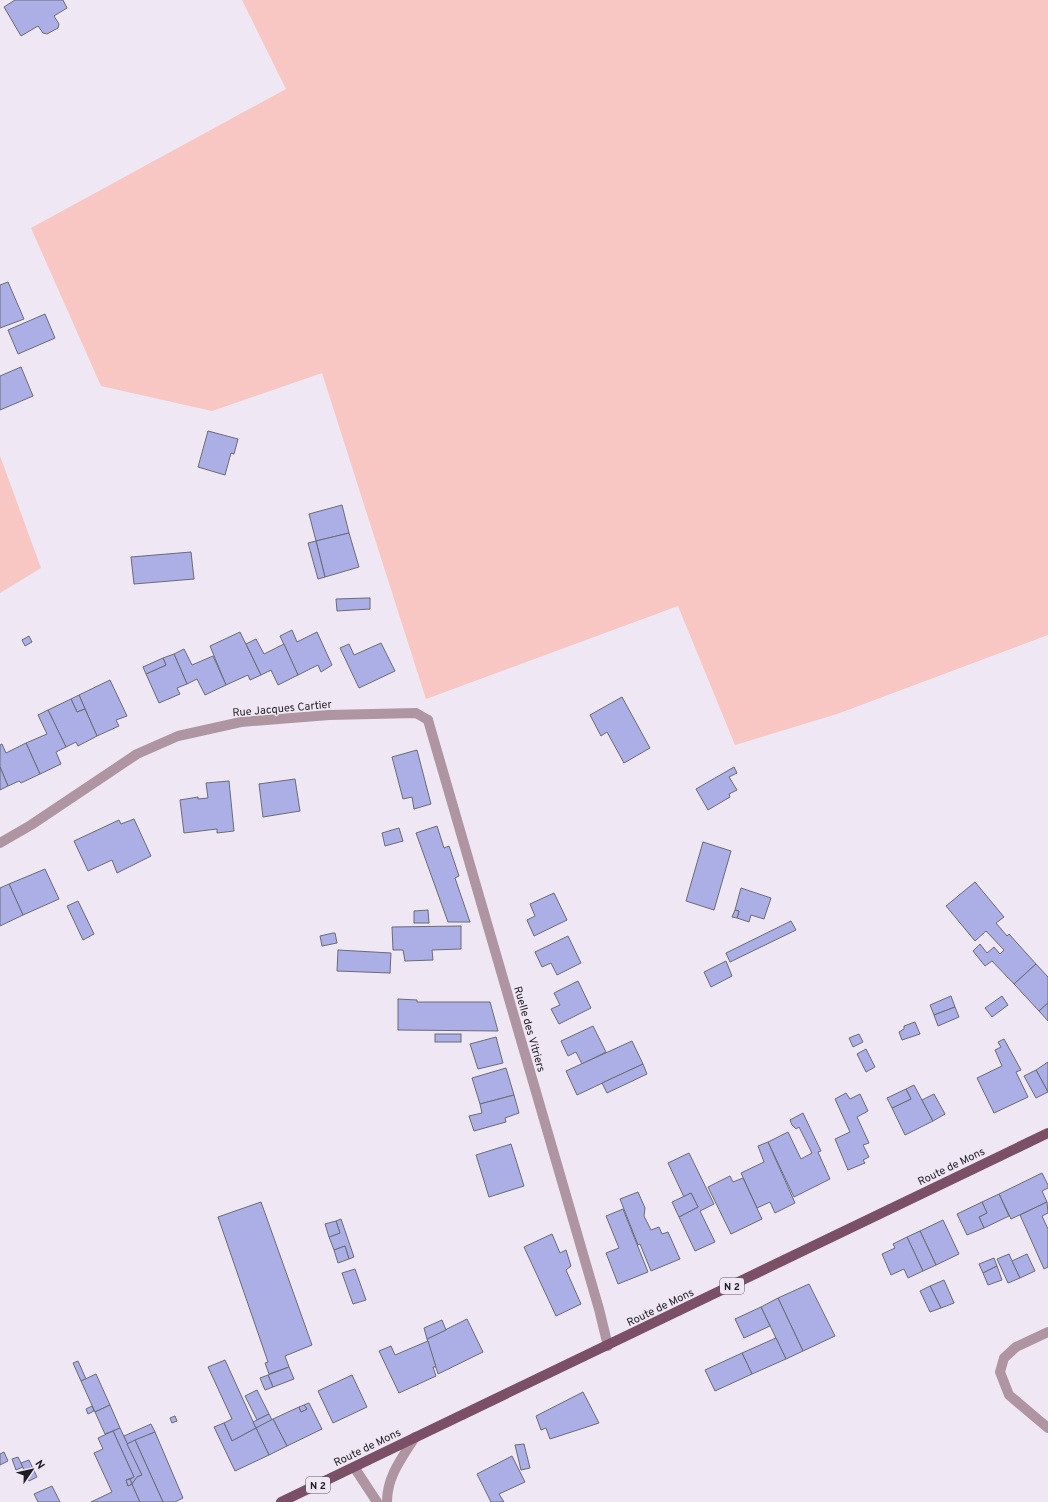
<svg xmlns="http://www.w3.org/2000/svg" width="1048" height="1502" viewBox="0 0 1048 1502" font-family="Overpass,sans-serif">
  <rect width="100%" height="100%" fill="#efe7f3"/>
  <g fill="#f8c6c3">
    <polygon points="242,0 1048,0 1048,635 837,714 735,745 678,606 426,699 322,373 212,411 101,386 31,228 286,89"/>
    <polygon points="0,456 41,568 0,593"/>
  </g>
  <g fill="#abafe5" stroke="#6a6b76">
    <polygon points="15,0 63,0 67,8 54,16 59,24 58,28 47,34 43,33 38,26 21,36 4,7"/>
    <polygon points="8,282 24,319 0,328 0,285"/>
    <polygon points="45,314 55,338 18,354 8,330"/>
    <polygon points="21,367 33,396 0,410 0,376"/>
    <polygon points="208,431 238,439 234,454 231,453 225,475 198,467"/>
    <polygon points="342,505 349,533 316,541 309,514"/>
    <polygon points="349,533 359,567 325,577 316,541"/>
    <polygon points="316,541 325,577 318,579 308,543"/>
    <polygon points="191,552 194,579 134,584 131,557"/>
    <polygon points="367,598 370,598 370,609 337,611 336,599"/>
    <polygon points="292,630 297,642 317,632 332,665 321,672 318,665 298,675 280,636"/>
    <polygon points="240,632 261,675 250,680 248,675 226,685 210,646"/>
    <polygon points="29,636 32,642 25,646 22,640"/>
    <polygon points="256,639 264,654 284,644 298,675 278,685 271,670 261,675 246,644"/>
    <polygon points="381,643 395,671 359,688 340,648 349,644 354,655"/>
    <polygon points="184,649 192,665 213,656 226,685 205,695 197,679 187,684 174,654"/>
    <polygon points="174,654 187,684 177,688 180,694 159,703 146,674 166,665 163,658"/>
    <polygon points="163,658 166,665 146,674 143,667"/>
    <polygon points="110,680 127,716 116,720 119,726 97,736 79,695"/>
    <polygon points="79,695 85,709 77,712 71,699"/>
    <polygon points="622,697 650,748 624,763 607,732 601,736 590,715"/>
    <polygon points="71,699 77,712 85,709 97,736 78,746 76,742 66,747 48,710"/>
    <polygon points="48,710 66,747 56,752 61,764 40,774 26,743 47,734 38,715"/>
    <polygon points="26,743 40,774 21,783 19,781 8,786 0,767 0,745 2,744 6,753"/>
    <polygon points="417,750 431,804 414,809 412,797 403,799 392,757"/>
    <polygon points="0,767 8,786 0,790"/>
    <polygon points="734,767 737,773 729,777 737,790 729,794 730,797 708,810 696,789"/>
    <polygon points="295,779 300,811 263,817 259,784"/>
    <polygon points="229,781 234,831 217,833 217,829 184,833 180,800 198,797 198,799 208,798 206,783"/>
    <polygon points="134,819 151,856 117,873 112,860 88,871 74,841 119,820 121,824"/>
    <polygon points="437,826 444,848 449,846 459,876 455,878 470,922 448,922 416,833"/>
    <polygon points="399,828 403,841 385,846 382,833"/>
    <polygon points="703,842 731,851 714,910 686,901"/>
    <polygon points="45,869 59,899 23,915 9,884"/>
    <polygon points="975,882 1004,917 996,923 1007,936 1009,934 1036,964 1014,984 992,961 985,966 973,951 980,944 987,953 994,947 1000,954 1004,950 986,931 975,941 946,906"/>
    <polygon points="9,884 23,915 0,926 0,888"/>
    <polygon points="741,888 771,898 764,919 751,915 749,922 737,918 739,911 735,910"/>
    <polygon points="554,893 567,920 534,936 527,920 535,916 530,904"/>
    <polygon points="78,901 94,934 83,940 67,906"/>
    <polygon points="428,910 429,923 414,923 414,911"/>
    <polygon points="735,910 739,911 737,918 732,917"/>
    <polygon points="791,921 796,930 730,962 726,953"/>
    <polygon points="461,926 461,949 432,950 433,960 405,961 403,950 393,950 392,927"/>
    <polygon points="333,933 335,933 337,943 322,946 320,936"/>
    <polygon points="568,936 581,963 557,975 551,963 542,967 535,952"/>
    <polygon points="338,950 391,953 390,973 337,971"/>
    <polygon points="726,961 732,976 711,987 704,972"/>
    <polygon points="1036,964 1048,977 1048,1003 1039,1011 1014,984"/>
    <polygon points="578,981 591,1008 559,1024 551,1009 560,1005 554,993"/>
    <polygon points="951,996 955,1007 934,1015 930,1005"/>
    <polygon points="1002,996 1008,1005 992,1017 985,1008"/>
    <polygon points="398,999 417,1000 417,1002 490,1002 498,1031 398,1030"/>
    <polygon points="1048,1003 1048,1021 1039,1011"/>
    <polygon points="955,1007 959,1017 938,1026 934,1015"/>
    <polygon points="915,1022 920,1034 902,1040 899,1032 904,1029 904,1026"/>
    <polygon points="593,1026 606,1052 582,1064 576,1052 568,1056 561,1041"/>
    <rect x="435" y="1034" width="26" height="8"/>
    <polygon points="859,1034 863,1042 853,1047 849,1038"/>
    <polygon points="496,1037 503,1063 478,1069 470,1044"/>
    <polygon points="1004,1039 1021,1070 1016,1072 1028,1097 994,1113 977,1078 1002,1066 995,1050 1001,1047 998,1042"/>
    <polygon points="632,1041 643,1064 577,1095 566,1071"/>
    <polygon points="866,1049 875,1067 866,1072 857,1054"/>
    <polygon points="1048,1062 1048,1092 1036,1070"/>
    <polygon points="643,1064 647,1074 607,1093 602,1083"/>
    <polygon points="506,1068 514,1095 480,1104 472,1078"/>
    <polygon points="1036,1070 1048,1092 1036,1098 1024,1076"/>
    <polygon points="914,1085 933,1121 905,1135 892,1108 911,1099 906,1089"/>
    <polygon points="906,1089 911,1099 892,1108 887,1098"/>
    <polygon points="846,1093 850,1099 860,1094 868,1111 857,1117 869,1143 863,1145 869,1157 863,1160 865,1163 848,1170 835,1139 850,1132 835,1099"/>
    <polygon points="934,1094 945,1114 933,1121 922,1100"/>
    <polygon points="514,1095 519,1113 505,1118 506,1122 474,1131 469,1116 482,1113 480,1104"/>
    <polygon points="803,1113 821,1151 818,1152 830,1179 794,1197 768,1142 788,1132 801,1159 812,1153 799,1127 796,1129 792,1125 790,1120"/>
    <polygon points="768,1142 795,1203 775,1213 770,1202 757,1208 741,1173 764,1162 758,1146"/>
    <polygon points="511,1144 524,1186 489,1197 476,1155"/>
    <polygon points="689,1153 714,1204 700,1211 715,1242 695,1251 679,1217 698,1207 691,1193 684,1197 668,1163"/>
    <polygon points="1042,1173 1048,1185 1048,1188 1042,1191 1047,1202 1011,1219 999,1194"/>
    <polygon points="730,1176 733,1182 743,1178 762,1219 731,1234 708,1187"/>
    <polygon points="638,1192 645,1208 644,1216 651,1230 659,1227 662,1234 668,1232 680,1259 651,1271 640,1244 638,1245 620,1199"/>
    <polygon points="691,1193 698,1207 679,1217 672,1202"/>
    <polygon points="999,1194 1009,1216 984,1228 979,1217 987,1213 982,1202"/>
    <polygon points="261,1202 312,1345 285,1356 289,1367 269,1374 265,1363 268,1362 218,1217"/>
    <polygon points="982,1202 987,1213 979,1217 984,1228 967,1235 957,1214"/>
    <polygon points="1047,1202 1048,1213 1042,1216 1048,1229 1048,1267 1044,1269 1020,1215"/>
    <polygon points="623,1209 648,1272 618,1284 606,1253 619,1248 606,1216"/>
    <polygon points="341,1219 354,1257 349,1259 345,1246 334,1250 329,1237 340,1233 336,1221"/>
    <polygon points="943,1220 959,1254 936,1265 920,1231"/>
    <polygon points="336,1221 340,1233 329,1237 325,1224"/>
    <polygon points="920,1231 936,1265 923,1271 907,1237"/>
    <polygon points="552,1234 560,1253 566,1250 571,1266 566,1270 581,1304 556,1316 524,1247"/>
    <polygon points="907,1237 923,1271 908,1278 904,1269 891,1275 882,1254 895,1248 893,1244"/>
    <polygon points="345,1246 349,1259 338,1263 334,1250"/>
    <polygon points="1009,1254 1020,1278 1008,1283 997,1259"/>
    <polygon points="1027,1254 1035,1271 1020,1278 1012,1261"/>
    <polygon points="994,1258 997,1266 983,1273 979,1264"/>
    <polygon points="997,1266 1002,1280 988,1285 983,1273"/>
    <polygon points="355,1269 366,1300 353,1304 342,1273"/>
    <polygon points="944,1280 954,1303 941,1308 930,1286"/>
    <polygon points="809,1284 835,1336 803,1351 778,1298"/>
    <polygon points="930,1286 941,1308 930,1312 920,1291"/>
    <polygon points="778,1298 803,1351 786,1359 761,1307"/>
    <polygon points="761,1307 770,1326 744,1338 735,1319"/>
    <polygon points="467,1319 483,1352 438,1374 427,1339"/>
    <polygon points="442,1320 446,1330 427,1339 424,1328"/>
    <polygon points="776,1338 786,1359 752,1374 742,1353"/>
    <polygon points="428,1341 436,1367 433,1367 436,1376 399,1393 379,1351 391,1346 395,1355"/>
    <polygon points="742,1353 752,1374 715,1391 705,1370"/>
    <polygon points="225,1360 256,1428 232,1441 224,1423 232,1419 208,1367"/>
    <polygon points="78,1361 86,1379 81,1381 73,1363"/>
    <polygon points="289,1367 294,1379 273,1387 268,1375"/>
    <polygon points="96,1374 110,1405 95,1412 81,1381"/>
    <polygon points="268,1375 273,1387 265,1390 260,1378"/>
    <polygon points="352,1375 367,1407 333,1423 318,1391"/>
    <polygon points="257,1390 269,1414 257,1420 245,1396"/>
    <polygon points="583,1392 599,1423 550,1439 546,1428 541,1430 536,1416"/>
    <polygon points="309,1403 322,1429 287,1446 273,1419 299,1407 301,1412 307,1409 304,1405"/>
    <polygon points="110,1405 120,1428 105,1434 95,1412"/>
    <polygon points="304,1405 307,1409 301,1412 299,1407"/>
    <polygon points="92,1406 94,1411 88,1414 86,1409"/>
    <polygon points="269,1414 272,1420 256,1428 253,1422"/>
    <polygon points="175,1416 177,1421 172,1423 170,1418"/>
    <polygon points="273,1419 287,1446 269,1455 256,1428"/>
    <polygon points="224,1423 232,1441 256,1428 269,1455 235,1471 214,1427"/>
    <polygon points="151,1424 155,1432 127,1444 124,1436"/>
    <polygon points="120,1428 142,1475 137,1477 132,1484 130,1479 134,1477 113,1431"/>
    <polygon points="113,1431 134,1477 126,1480 128,1486 132,1484 140,1502 91,1502 112,1492 94,1453 103,1449 98,1438"/>
    <polygon points="155,1432 183,1498 175,1502 163,1502 135,1440"/>
    <polygon points="135,1440 163,1502 140,1502 132,1484 137,1477 142,1475 127,1444"/>
    <polygon points="524,1444 530,1468 521,1470 515,1445"/>
    <polygon points="4,1452 8,1461 0,1465 0,1454"/>
    <polygon points="512,1456 525,1482 499,1494 504,1502 491,1502 477,1474"/>
    <polygon points="18,1457 23,1467 16,1470 12,1459"/>
    <polygon points="29,1460 37,1477 29,1481 21,1463"/>
    <polygon points="130,1479 132,1484 128,1486 126,1480"/>
    <polygon points="52,1486 60,1502 38,1502 34,1494"/>
  </g>
  <g fill="none" stroke-linecap="round" stroke-linejoin="round">
    <g stroke="#af95a1" stroke-width="10">
      <polyline points="428,720 599,1309 608,1346"/>
      <polyline points="1048,1332 1016,1347 1004,1358 1000,1372 1009,1395 1048,1428"/>
    </g>
    <g stroke="#af95a1" stroke-width="10">
      <polyline points="0,843 31,825 137,754 178,736 241,722 329,715 416,713 428,720"/>
      <polyline points="354,1467 377,1502"/>
      <path d="M387,1502C387,1476 402,1458 415,1437"/>
    </g>
    <polyline stroke="#7b4f65" stroke-width="10" points="281,1502 1048,1133"/>
  </g>
  <g text-anchor="middle" stroke-width="3" stroke-linejoin="round" paint-order="stroke">
    <g fill="#efe7f3" stroke="#5e5a61" stroke-width="1">
      <rect x="720" y="1278" width="24" height="16" rx="3"/>
      <rect x="306" y="1477" width="24" height="16" rx="3"/>
    </g>
    <g font-size="10" font-weight="bold" fill="#201d22">
      <text x="732" y="1290">N 2</text>
      <text x="318" y="1489">N 2</text>
    </g>
    <g font-size="11" fill="#201d22" stroke="#efe7f3">
      <text transform="translate(282 708) rotate(-5)" y="4">Rue Jacques Cartier</text>
      <text transform="translate(530 1029) rotate(74)" y="4">Ruelle des Vitriers</text>
      <text transform="translate(951 1166) rotate(-26)" y="4">Route de Mons</text>
      <text transform="translate(660 1307) rotate(-26)" y="4">Route de Mons</text>
      <text transform="translate(367 1447) rotate(-26)" y="4">Route de Mons</text>
    </g>
  </g>
  <g transform="translate(32 1470) rotate(56)" stroke="#efe7f3" stroke-width="3" paint-order="stroke">
  <path d="M0-3L7 15L0 10L-7 15Z" fill="#201d22"/>
  <text y="-6" font-size="11" font-weight="bold" text-anchor="middle" fill="#201d22">N</text>
  </g>
</svg>
